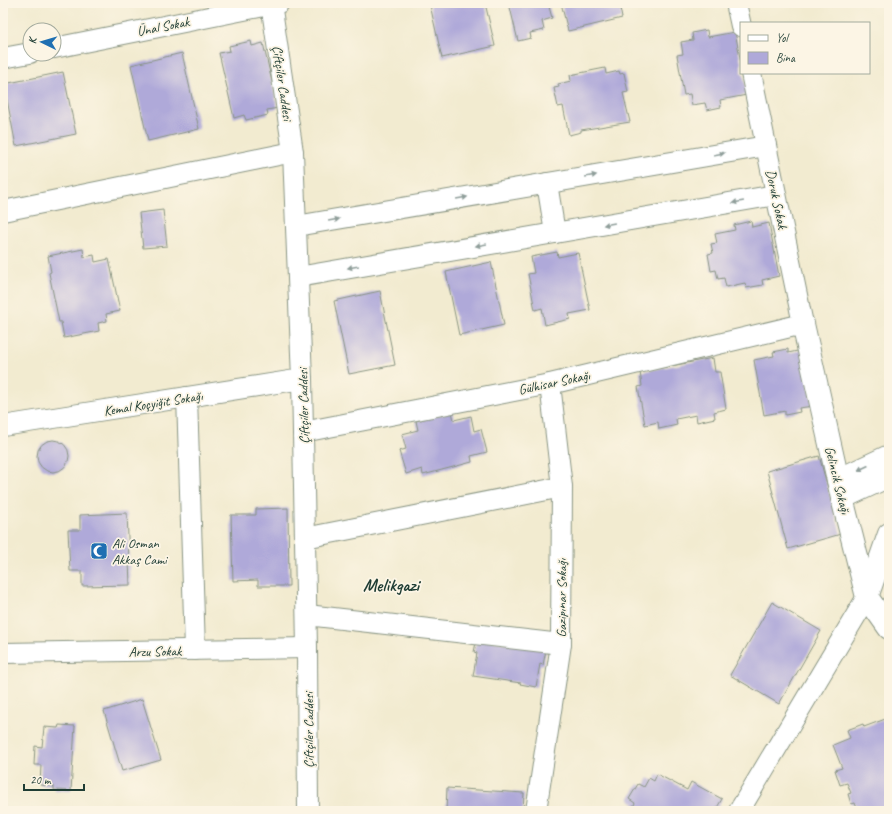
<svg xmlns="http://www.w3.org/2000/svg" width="892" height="814" viewBox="0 0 892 814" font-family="Caveat,sans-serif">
  <rect width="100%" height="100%" fill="#fcf5e5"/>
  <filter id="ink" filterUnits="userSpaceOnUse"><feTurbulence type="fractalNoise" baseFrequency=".025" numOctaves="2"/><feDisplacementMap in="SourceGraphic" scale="8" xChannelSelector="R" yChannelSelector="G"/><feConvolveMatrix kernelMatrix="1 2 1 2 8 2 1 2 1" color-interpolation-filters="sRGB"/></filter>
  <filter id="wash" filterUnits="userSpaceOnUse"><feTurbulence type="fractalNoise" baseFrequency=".012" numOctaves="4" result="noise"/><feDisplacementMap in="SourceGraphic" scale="16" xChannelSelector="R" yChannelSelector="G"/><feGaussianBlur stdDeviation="0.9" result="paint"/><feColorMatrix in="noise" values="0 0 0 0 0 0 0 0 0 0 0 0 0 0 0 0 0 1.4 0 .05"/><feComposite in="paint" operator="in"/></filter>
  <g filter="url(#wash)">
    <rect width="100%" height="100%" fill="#f2ebd0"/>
    <g id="blocks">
      <g fill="#afa9d9">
        <polygon points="441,3 485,3 495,46 442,58 430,5"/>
        <polygon points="509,3 548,3 552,18 542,21 544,30 530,33 531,38 518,41"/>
        <polygon points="561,3 619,3 622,18 568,31"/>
        <polygon points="707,30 708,37 735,32 741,63 741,73 743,73 747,95 720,100 721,107 707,110 705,103 692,105 690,94 684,95 677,55 683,54 681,42 693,40 692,33"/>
        <polygon points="251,41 252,46 263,43 278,108 267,110 268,115 246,120 244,115 234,118 219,53 230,51 229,46"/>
        <polygon points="182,53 199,129 148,141 131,65"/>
        <polygon points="605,68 606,74 619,71 620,74 624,73 628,92 623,93 630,122 581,130 581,132 569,135 563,106 558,107 554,88 559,87 558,84 571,81 570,75"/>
        <polygon points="63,72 76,134 16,146 4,84"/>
        <polygon points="163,210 167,246 143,248 139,213"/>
        <polygon points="751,221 752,227 769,223 779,276 762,280 763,285 746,288 745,283 726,287 724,278 718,279 716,270 711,271 708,254 713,253 711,244 717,243 715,234 735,230 734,225"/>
        <polygon points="83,249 84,257 94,255 95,262 109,259 120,311 106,314 107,321 98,323 99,331 64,338 61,322 59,322 49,273 51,272 48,256"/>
        <polygon points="557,252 558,257 578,253 590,310 569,314 570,319 545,325 542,308 535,310 528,274 534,273 531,257"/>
        <polygon points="491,262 504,325 459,335 446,272"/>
        <polygon points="380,291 395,365 349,374 334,301"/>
        <polygon points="788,349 788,353 802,350 813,406 799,408 800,412 785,415 785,411 764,415 754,360 774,356 773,352"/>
        <polygon points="713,358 715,372 720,372 726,409 714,412 715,418 697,422 696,415 676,419 677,425 659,429 658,422 645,425 638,387 642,386 640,372"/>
        <polygon points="452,412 454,420 471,416 474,431 481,429 487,452 471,456 472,462 423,475 422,469 406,474 399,451 406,449 402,434 418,430 416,421"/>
        <circle cx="53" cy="456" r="16"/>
        <polygon points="819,456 841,534 788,549 767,471"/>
        <polygon points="288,508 289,586 258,586 258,580 233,581 231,515 256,515 256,509"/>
        <polygon points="127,513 130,585 82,586 82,571 70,571 68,530 80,530 80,515"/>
        <polygon points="772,602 821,631 779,704 730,675"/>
        <polygon points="477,638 546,650 543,665 540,664 536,687 520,684 521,683 473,676 477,653 474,652"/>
        <polygon points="142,699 161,760 122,771 104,711"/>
        <polygon points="888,718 889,811 858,811 855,803 851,804 848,794 851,793 847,783 840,785 835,770 842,768 833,745 850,738 847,730 863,724 864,727"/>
        <polygon points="59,725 75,726 71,791 54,790 54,786 40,785 41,765 34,765 35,746 42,747 44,727 58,728"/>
        <polygon points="657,774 687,790 691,782 722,799 715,811 631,811 635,803 629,799 638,784 644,787 649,778 654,781"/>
        <polygon points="447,788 524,793 523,811 446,811"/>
      </g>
    </g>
  </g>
  <g filter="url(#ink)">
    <use href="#blocks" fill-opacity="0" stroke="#889482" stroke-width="1"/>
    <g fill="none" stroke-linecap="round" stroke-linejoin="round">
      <defs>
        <g id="minor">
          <polyline points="271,3 293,152 302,379 307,648 308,811"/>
          <polyline points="736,3 741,26"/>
          <polyline points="54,48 279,3"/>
          <polyline points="3,58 30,53"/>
          <polyline points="547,183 555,233"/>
          <polyline points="3,211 293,152"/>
          <polyline points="296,226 766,146"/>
          <polyline points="298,277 776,195"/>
          <polyline points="187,397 195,650"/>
          <polyline points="3,426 302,379"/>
          <polyline points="303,432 550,384 803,324 751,73"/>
          <polyline points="305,538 562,487"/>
          <polyline points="307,615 561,644"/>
          <polyline points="3,653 307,648"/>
          <polyline points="536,811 561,644 562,487 550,384"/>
          <polyline points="739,811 867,597"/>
        </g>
        <g id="tertiary">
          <polyline points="803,324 842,498 867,597 889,628"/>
          <polyline points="838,480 889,456"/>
          <polyline points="842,498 889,476"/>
          <polyline points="867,597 889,534"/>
        </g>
      </defs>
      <use href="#minor" stroke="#889482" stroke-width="22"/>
      <use href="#tertiary" stroke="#889482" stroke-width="24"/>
      <use href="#minor" stroke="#fff" stroke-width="20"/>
      <use href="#tertiary" stroke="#fff" stroke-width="22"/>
    </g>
    <defs><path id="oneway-solid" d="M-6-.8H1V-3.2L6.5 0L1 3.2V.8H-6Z"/></defs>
    <g fill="#8f9e9a">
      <use href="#oneway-solid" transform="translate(719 154) rotate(-10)"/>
      <use href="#oneway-solid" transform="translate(591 176) rotate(-10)"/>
      <use href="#oneway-solid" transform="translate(462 198) rotate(-10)"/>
      <use href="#oneway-solid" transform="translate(738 202) rotate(170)"/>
      <use href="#oneway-solid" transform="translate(334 220) rotate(-10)"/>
      <use href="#oneway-solid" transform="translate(609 224) rotate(170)"/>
      <use href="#oneway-solid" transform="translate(481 245) rotate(170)"/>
      <use href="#oneway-solid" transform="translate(353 267) rotate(170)"/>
      <use href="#oneway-solid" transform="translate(863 468) rotate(155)"/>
    </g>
  </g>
  <defs>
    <symbol id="mosque-square" viewBox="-11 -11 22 22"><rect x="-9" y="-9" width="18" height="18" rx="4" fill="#1f6fb2" stroke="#fcf5e5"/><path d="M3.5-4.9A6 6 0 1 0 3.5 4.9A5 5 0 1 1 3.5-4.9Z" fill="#fff"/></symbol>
  </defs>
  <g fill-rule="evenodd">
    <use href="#mosque-square" x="89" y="541" width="20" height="20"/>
  </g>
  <g text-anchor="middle" stroke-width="3.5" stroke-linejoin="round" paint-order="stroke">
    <g font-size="14" fill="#1f3d34" stroke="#fcf5e5">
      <text transform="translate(163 26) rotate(-11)" y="5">Ünal Sokak</text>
      <text transform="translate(283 83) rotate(82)" y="5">Çiftçiler Caddesi</text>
      <text transform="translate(777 199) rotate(78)" y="5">Doruk Sokak</text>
      <text transform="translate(554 382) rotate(-12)" y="5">Gülhisar Sokağı</text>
      <text transform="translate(153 403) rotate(-9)" y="5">Kemal Koçyiğit Sokağı</text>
      <text transform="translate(303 406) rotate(-91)" y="5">Çiftçiler Caddesi</text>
      <text transform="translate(838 480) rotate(76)" y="5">Gelincik Sokağı</text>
      <text transform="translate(561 598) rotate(-90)" y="5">Gazipınar Sokağı</text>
      <text transform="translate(155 651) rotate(-1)" y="5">Arzu Sokak</text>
      <text transform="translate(308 730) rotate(-90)" y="5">Çiftçiler Caddesi</text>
    </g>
    <g font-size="14" fill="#1f3d34" stroke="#fcf5e5" text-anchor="start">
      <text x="112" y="548">Ali Osman<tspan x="112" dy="16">Akkaş Cami</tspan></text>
    </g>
    <g font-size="18" font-weight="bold" fill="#1f3d34" stroke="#fcf5e5">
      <text x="391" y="591">Melikgazi</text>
    </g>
  </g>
  <rect width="892" height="814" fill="none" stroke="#fcf5e5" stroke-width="16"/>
  <rect x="740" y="22" width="130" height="52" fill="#fcf5e5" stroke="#a4ab9e"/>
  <rect x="748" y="35" width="20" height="6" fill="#ffffff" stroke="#a4ab9e"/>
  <text x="776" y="42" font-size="12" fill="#1f3d34">Yol</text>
  <rect x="748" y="52" width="20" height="12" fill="#afa9d9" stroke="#a4ab9e"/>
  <text x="776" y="62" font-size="12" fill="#1f3d34">Bina</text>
  <g transform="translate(42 42) rotate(275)"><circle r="19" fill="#fcf5e5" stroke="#a4ab9e"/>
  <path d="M0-3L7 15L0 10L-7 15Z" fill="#1f6fb2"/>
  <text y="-6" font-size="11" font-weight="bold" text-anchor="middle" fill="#1f3d34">K</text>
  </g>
  <path d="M24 784v6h60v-6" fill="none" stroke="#1f3d34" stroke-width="2"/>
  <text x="30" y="784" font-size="12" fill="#1f3d34" stroke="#fcf5e5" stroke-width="3" paint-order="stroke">20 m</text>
</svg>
